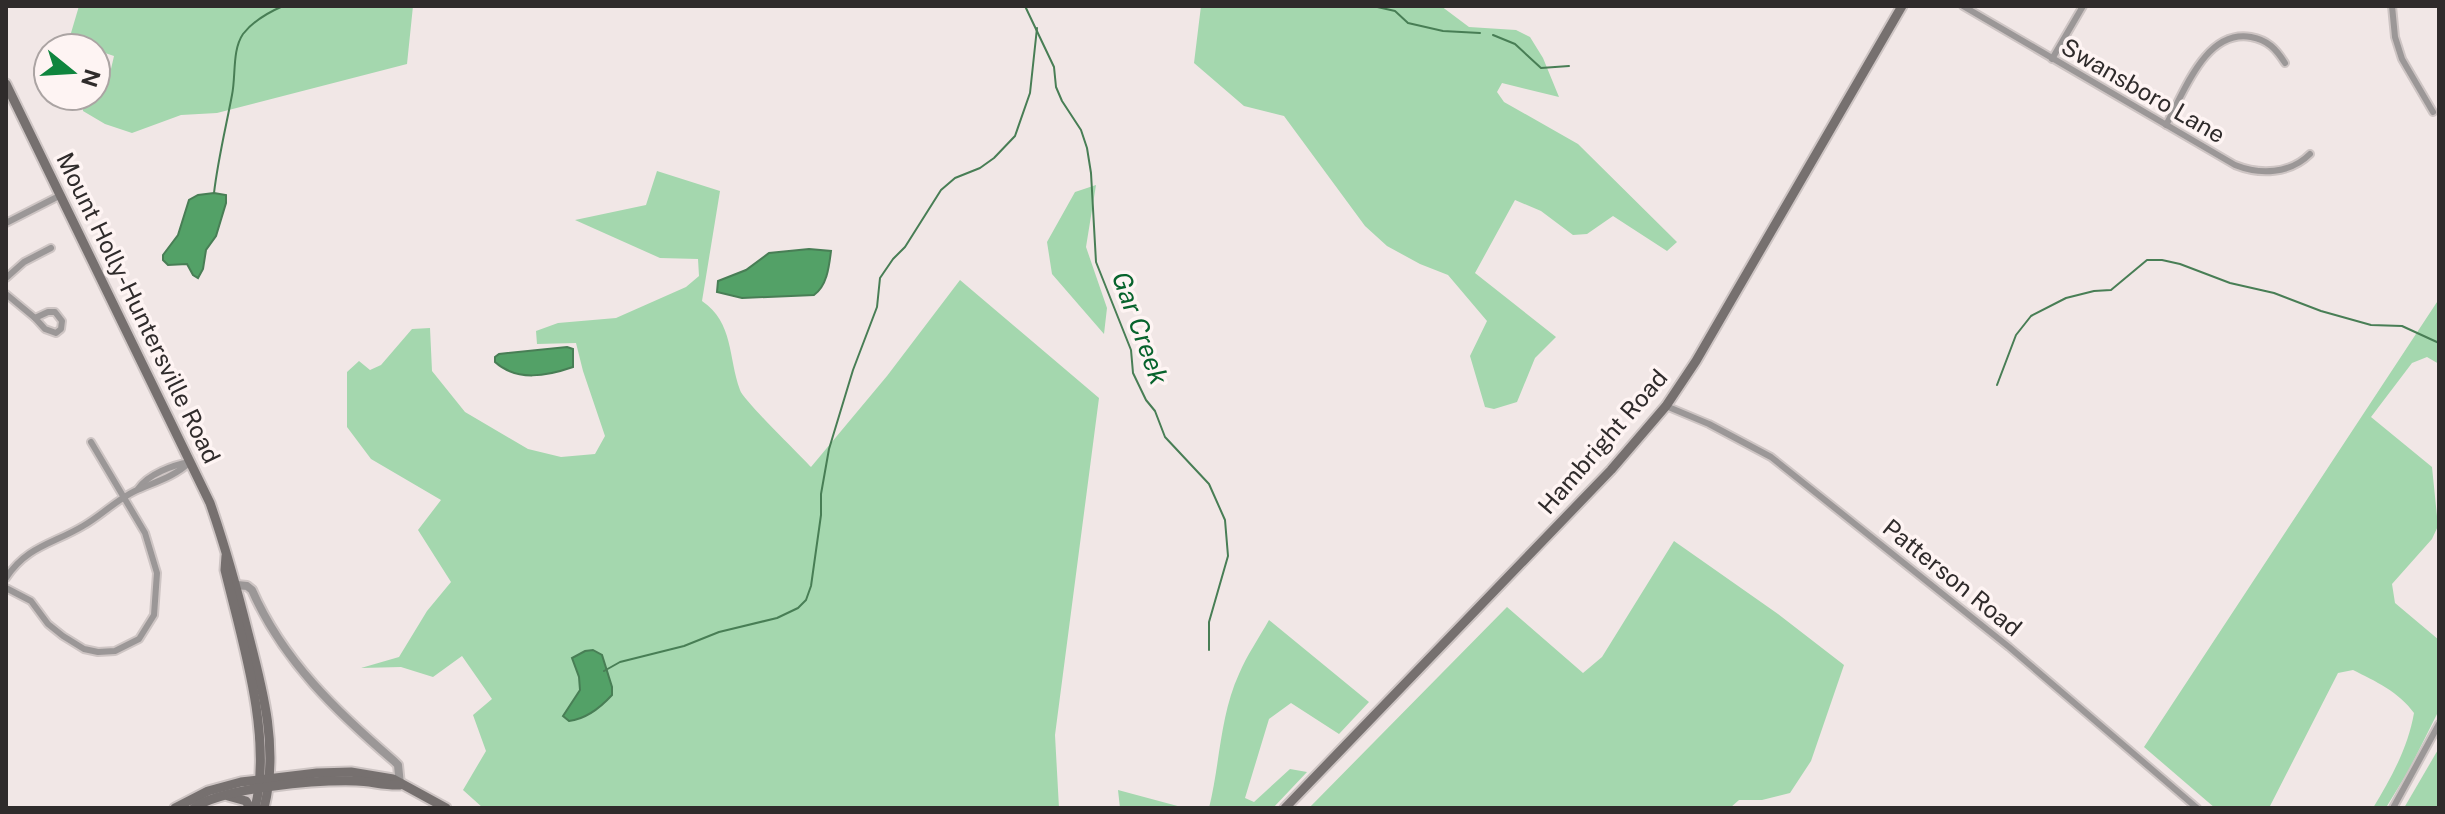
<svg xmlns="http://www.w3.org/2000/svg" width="2445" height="814" viewBox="0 0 2445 814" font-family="'Public Sans',sans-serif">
  <rect width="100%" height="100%" fill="#f1e7e6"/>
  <g fill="#a4d7ae">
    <polygon points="79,6 413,6 407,64 217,113 181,115 132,133 105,124 83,111 84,96 96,96 96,86 111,69 114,56 96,50 96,48 76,44 71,33"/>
    <polygon points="1201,6 1441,6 1469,27 1516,30 1530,37 1543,58 1559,97 1502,83 1497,92 1504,102 1578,144 1677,242 1667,251 1613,216 1587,234 1573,235 1541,211 1515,200 1475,273 1556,337 1535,358 1517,402 1494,409 1485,407 1470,356 1487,321 1448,275 1420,264 1387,246 1365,226 1284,116 1244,106 1194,63"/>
    <path d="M657,171L720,191L702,301C734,323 728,357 740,390C743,400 800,455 811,467L887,376L960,280L1099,398L1055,735L1059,808H483L463,790L486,751L473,715L492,699L462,656L433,677L401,667L361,668L399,657L427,611L451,582L418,530L441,500L371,459L347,427V372L359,361L370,370L381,365L412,329L430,328L432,371L465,412L528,449L561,457L595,454L605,436L583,371L576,343L537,344L536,331L558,323L616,318L686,287L699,276L698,259L660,258L575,220L646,205Z"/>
    <polygon points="1096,185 1086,247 1107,308 1104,334 1052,274 1047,242 1075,192"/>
    <path d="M2439,299V364L2427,357L2412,363L2371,417L2432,467L2438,526L2432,539L2392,584L2395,603L2439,640V710L2409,770L2387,806L2373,808C2391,778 2408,748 2414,713C2399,692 2375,681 2353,670L2338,673L2269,808H2215L2144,747Z"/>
    <polygon points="1674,541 1778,614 1844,665 1811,761 1790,793 1762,800 1739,800 1730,808 1309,808 1507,607 1583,673 1602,657"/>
    <path d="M1269,620L1369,702L1339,734L1291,703L1269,719L1245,798L1254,802L1290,769L1307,772L1273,808H1120L1118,790L1185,808H1209C1220,764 1220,715 1239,674C1247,655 1259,638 1269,620Z"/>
    <polygon points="2439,748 2439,808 2404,808"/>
  </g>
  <g fill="#53a167" stroke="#487e55" stroke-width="2">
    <polygon points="214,193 226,195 226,203 216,236 206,250 203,269 198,278 193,275 187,264 168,265 163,260 163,255 178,235 189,200 198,195"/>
    <path d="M809,249L831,251C829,267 827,286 814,295L742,298L717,292L718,281L746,270L769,253Z"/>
    <path d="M567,347L573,349V367C547,376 517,382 495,362V357L499,354Z"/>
    <path d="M593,650L602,655L612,687V695C601,707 586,719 569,721L563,716L580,690L579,677L572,658L585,651Z"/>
  </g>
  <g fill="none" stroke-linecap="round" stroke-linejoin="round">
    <g stroke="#487e55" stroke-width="2">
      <polyline points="1025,6 1054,67 1056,87 1062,101 1081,130 1087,148 1091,173 1096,262 1131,350 1133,373 1146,400 1155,411 1165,437 1209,484 1225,520 1228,556 1209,622 1209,650"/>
      <polyline points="1373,6 1395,11 1408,23 1443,31 1480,33"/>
      <polyline points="1493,35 1515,44 1541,68 1569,66"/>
      <path d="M214,193C218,159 226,127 232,95C236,76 232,50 243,34C253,21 267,13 283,6"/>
      <polyline points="1997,385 2016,335 2031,316 2066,298 2094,291 2111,290 2147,260 2162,260 2180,264 2230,283 2274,293 2321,311 2371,325 2402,326 2439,343"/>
      <polyline points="604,671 620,662 684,646 719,632 777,618 798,608 806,600 811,586 821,515 821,494 829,449 853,370 877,307 880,278 893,259 905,247 941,190 955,178 980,168 994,158 1015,136 1030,93 1037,28"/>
    </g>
    <defs>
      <g id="minor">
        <path d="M1963,6L2235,165C2260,175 2290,174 2310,154"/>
        <polyline points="2392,6 2395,37 2402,59 2433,112"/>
        <polyline points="2052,59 2083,6"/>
        <path d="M2166,125C2184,93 2205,29 2251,37C2268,40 2276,49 2285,63"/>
        <polyline points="6,223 61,195"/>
        <polyline points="6,278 24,262 51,248"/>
        <polyline points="6,294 35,318"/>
        <polygon points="48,312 55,312 62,321 61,329 56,333 45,329 35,318"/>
        <polyline points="1666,406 1709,424 1771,457 2009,647 2197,808"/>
        <path d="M138,489C148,474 173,465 190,462"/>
        <path d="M6,578C27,546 53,544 83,526C101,516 116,500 135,491C155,482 174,477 190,462"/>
        <polyline points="6,588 31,601 48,624 63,636 84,649 98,652 115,651 139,639 154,615 157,573 145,533 91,442"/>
        <polyline points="2393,808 2439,724"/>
      </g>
      <path id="tertiary" d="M237,585L247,586L252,590C283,661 337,712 394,761L398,765L400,785"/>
      <g id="secondary">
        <path d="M6,84L210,503C225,546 237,589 248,633C263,690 279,749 264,808"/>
        <path d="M226,556L225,570C242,640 273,737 255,808"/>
        <polyline points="228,796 246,801 250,808"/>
        <polyline points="175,808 208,791 241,782 317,773 351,772 393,779 446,808"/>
        <path d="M194,808C223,787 319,780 356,781C370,781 385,786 400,785"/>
        <polyline points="1285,808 1611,470 1666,406 1696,361 1902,6"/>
      </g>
    </defs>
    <use href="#minor" stroke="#cec5c4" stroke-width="10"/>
    <use href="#tertiary" stroke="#cec5c4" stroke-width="12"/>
    <use href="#secondary" stroke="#cec5c4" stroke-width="13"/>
    <use href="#minor" stroke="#9b9797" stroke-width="6"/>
    <use href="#tertiary" stroke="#9b9797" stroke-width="8"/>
    <use href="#secondary" stroke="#76706f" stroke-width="9"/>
  </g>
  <g text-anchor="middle" stroke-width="7" stroke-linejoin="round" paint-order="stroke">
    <g font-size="24" fill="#2f2b2b" stroke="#fef4f3">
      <text transform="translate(2143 91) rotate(30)" y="8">Swansboro Lane</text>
      <text transform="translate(138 308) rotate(64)" y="8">Mount Holly-Huntersville Road</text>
      <text transform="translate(1603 442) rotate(-49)" y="8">Hambright Road</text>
      <text transform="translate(1952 578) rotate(39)" y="8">Patterson Road</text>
    </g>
    <g font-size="26" font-style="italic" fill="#07632c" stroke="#fef4f3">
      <text transform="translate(1140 328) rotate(70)" y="9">Gar Creek</text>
    </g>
  </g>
  <rect width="2445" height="814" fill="none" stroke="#2f2b2b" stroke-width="16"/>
  <g transform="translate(72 72) rotate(108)"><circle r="38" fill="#fef4f3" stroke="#aba4a3" stroke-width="2"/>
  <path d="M0-6L14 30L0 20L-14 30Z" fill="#0f853e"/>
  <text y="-12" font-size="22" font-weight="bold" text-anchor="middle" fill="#2f2b2b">N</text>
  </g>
</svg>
